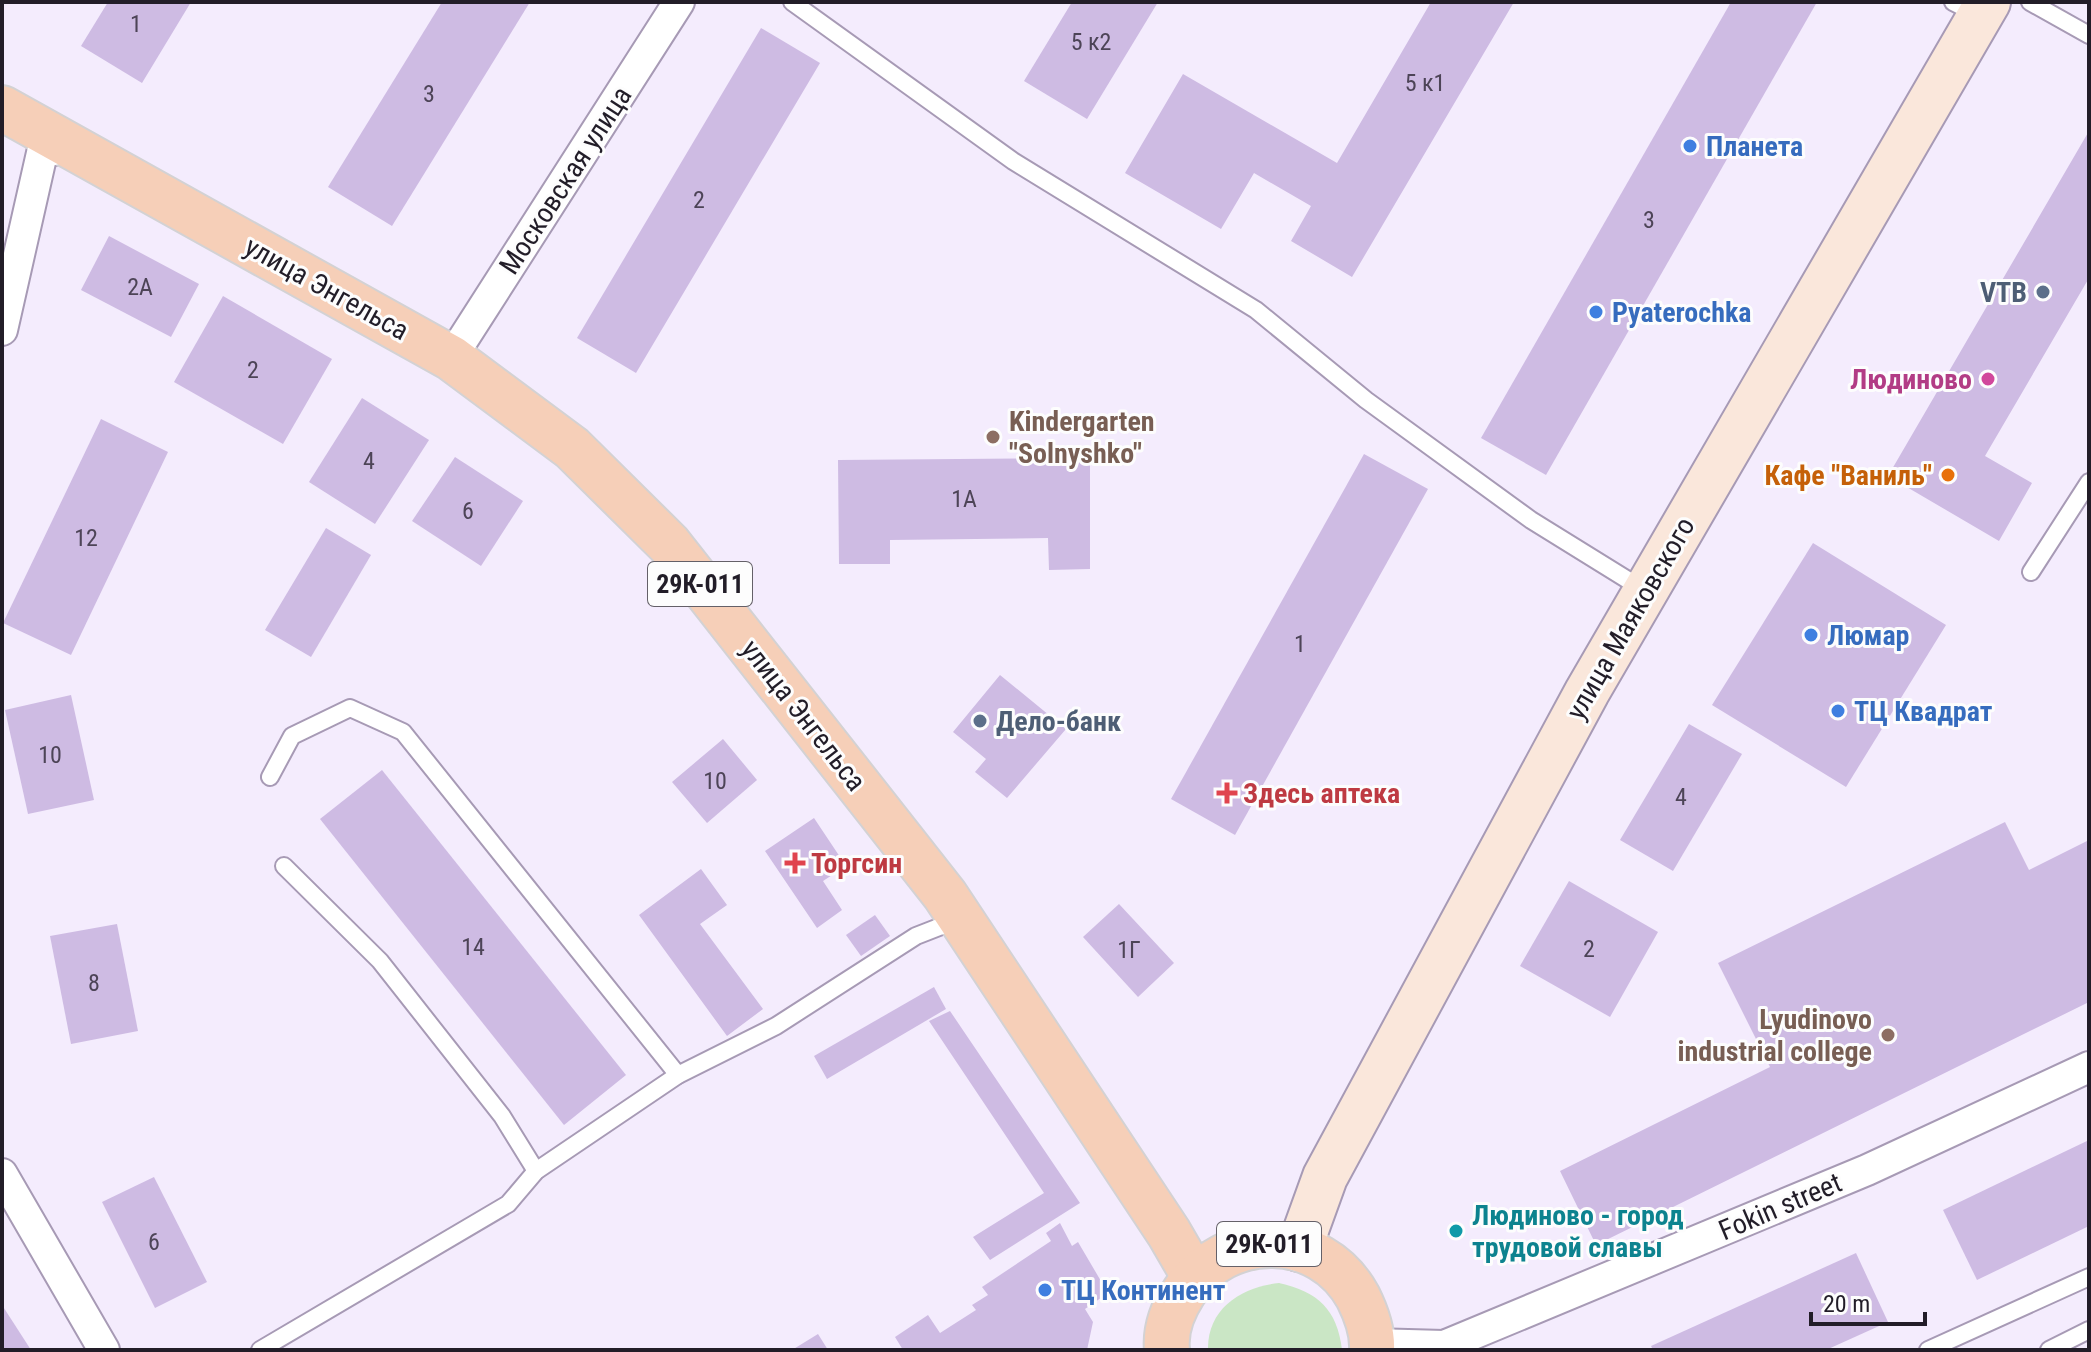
<svg xmlns="http://www.w3.org/2000/svg" width="2091" height="1352" viewBox="0 0 2091 1352" font-family="'Roboto Condensed',sans-serif">
  <rect width="100%" height="100%" fill="#f4ecfd"/>
  <path fill="#cae6c5" d="M1279,1283C1318,1292 1337,1309 1342,1350H1208C1207,1308 1242,1287 1279,1283Z"/>
  <g fill="#cebbe3">
    <polygon points="108,2 191,2 142,83 81,46"/>
    <polygon points="442,2 530,2 392,226 328,187"/>
    <polygon points="1072,2 1158,2 1087,119 1024,81"/>
    <polygon points="1431,2 1514,2 1352,277 1291,241 1311,206 1254,173 1221,229 1125,173 1183,74 1337,163"/>
    <polygon points="1731,2 1817,2 1546,475 1481,438"/>
    <polygon points="761,28 820,63 636,373 577,338"/>
    <polygon points="2089,131 2089,278 1985,456 2032,483 1999,541 1888,476"/>
    <polygon points="109,236 199,284 171,337 81,290"/>
    <polygon points="223,296 332,359 283,444 174,382"/>
    <polygon points="362,398 429,440 375,524 309,482"/>
    <polygon points="101,419 168,452 71,655 3,623"/>
    <polygon points="1364,454 1428,489 1235,835 1171,799"/>
    <polygon points="455,457 523,501 481,566 412,521"/>
    <polygon points="1090,458 1090,569 1049,570 1048,538 890,540 890,564 839,564 838,460"/>
    <polygon points="326,528 371,555 311,657 265,630"/>
    <polygon points="1813,543 1946,625 1846,787 1712,705"/>
    <polygon points="1000,675 1066,729 1007,798 975,772 986,759 953,732"/>
    <polygon points="71,695 94,800 28,814 5,710"/>
    <polygon points="1689,724 1742,754 1673,871 1620,840"/>
    <polygon points="723,739 757,780 707,823 672,782"/>
    <polygon points="382,770 626,1075 564,1125 320,819"/>
    <polygon points="814,818 846,866 823,881 842,910 817,928 765,851"/>
    <polygon points="2005,822 2029,870 2089,840 2089,1002 1596,1245 1560,1171 1770,1067 1718,963"/>
    <polygon points="701,869 727,905 700,924 763,1009 727,1036 639,915"/>
    <polygon points="1569,881 1658,932 1610,1017 1520,966"/>
    <polygon points="1119,904 1174,963 1138,997 1083,937"/>
    <polygon points="875,915 890,936 861,956 846,935"/>
    <polygon points="117,924 138,1031 71,1044 50,936"/>
    <polygon points="934,987 946,1009 827,1079 814,1056"/>
    <polygon points="950,1011 1080,1203 990,1260 973,1237 1044,1193 929,1021"/>
    <polygon points="2089,1140 2089,1226 1977,1280 1943,1210"/>
    <polygon points="154,1177 207,1282 155,1308 102,1202"/>
    <polygon points="1060,1223 1072,1246 1078,1242 1108,1293 1085,1309 1093,1322 1087,1350 903,1350 895,1337 928,1315 940,1333 976,1310 972,1305 988,1295 982,1287 1051,1241 1046,1233"/>
    <polygon points="1856,1253 1888,1322 1826,1350 1653,1350 1651,1346"/>
    <polygon points="2,1305 31,1350 2,1350"/>
    <polygon points="818,1334 828,1350 792,1350"/>
  </g>
  <g fill="none" stroke-linecap="round" stroke-linejoin="round">
    <defs>
      <g id="lane">
        <polyline points="792,2 1013,161 1256,310 1366,400 1531,520 1644,590"/>
        <polyline points="1953,2 1979,15"/>
        <polyline points="2030,2 2089,35"/>
        <polyline points="2031,572 2089,482"/>
        <polyline points="270,777 292,736 350,708 403,732 678,1075"/>
        <polyline points="284,866 380,961 502,1116 536,1171"/>
        <polyline points="260,1350 508,1204 536,1171 678,1075 776,1026 916,936 957,920"/>
        <polyline points="1928,1350 2089,1277"/>
        <polyline points="2049,1350 2089,1330"/>
      </g>
      <g id="street">
        <polyline points="2,330 42,153 72,145"/>
        <polyline points="451,358 679,2"/>
        <polyline points="2,1174 104,1350"/>
        <polyline points="1372,1344 1444,1346 1867,1170 2089,1067"/>
      </g>
      <polyline id="secondary" points="1299,1249 1325,1177 1587,692 1988,2"/>
      <g id="primary">
        <polyline points="2,108 451,358 572,448 669,544 945,895 1169,1233 1194,1276"/>
        <path d="M1167,1350C1165,1330 1173,1309 1184,1292C1226,1229 1320,1228 1358,1297C1366,1313 1373,1332 1372,1350"/>
      </g>
    </defs>
    <use href="#lane" stroke="#a79ab5" stroke-width="20"/>
    <use href="#street" stroke="#a79ab5" stroke-width="34"/>
    <use href="#secondary" stroke="#a79ab5" stroke-width="48"/>
    <use href="#primary" stroke="#d3d2d4" stroke-width="48"/>
    <use href="#lane" stroke="#fff" stroke-width="16"/>
    <use href="#street" stroke="#fff" stroke-width="30"/>
    <use href="#secondary" stroke="#fae7db" stroke-width="44"/>
    <use href="#primary" stroke="#f6cfb8" stroke-width="44"/>
  </g>
  <g fill="#3f7fe0" stroke="#fdfdfd" stroke-width="3">
    <circle cx="1690" cy="146" r="8"/>
    <circle cx="1596" cy="312" r="8"/>
    <circle cx="1811" cy="635" r="8"/>
    <circle cx="1838" cy="711" r="8"/>
    <circle cx="1045" cy="1290" r="8"/>
  </g>
  <g fill="#5c6f8a" stroke="#fdfdfd" stroke-width="3">
    <circle cx="2043" cy="292" r="8"/>
    <circle cx="980" cy="721" r="8"/>
  </g>
  <circle fill="#d1479c" stroke="#fdfdfd" stroke-width="3" cx="1988" cy="379" r="8"/>
  <g fill="#8d6e63" stroke="#fdfdfd" stroke-width="3">
    <circle cx="993" cy="437" r="8"/>
    <circle cx="1888" cy="1035" r="8"/>
  </g>
  <circle fill="#e8710a" stroke="#fdfdfd" stroke-width="3" cx="1948" cy="475" r="8"/>
  <g fill="#e0444e" stroke="#fdfdfd" stroke-width="3">
    <path d="M1223 781h8v8h8v8h-8v8h-8v-8h-8v-8h8z"/>
    <path d="M791 851h8v8h8v8h-8v8h-8v-8h-8v-8h8z"/>
  </g>
  <circle fill="#0f9aa8" stroke="#fdfdfd" stroke-width="3" cx="1456" cy="1231" r="8"/>
  <g text-anchor="middle" stroke-width="6" stroke-linejoin="round" paint-order="stroke">
    <g font-size="24" fill="#4d4457">
      <text x="136" y="32">1</text>
      <text x="1091" y="50">5 к2</text>
      <text x="1425" y="91">5 к1</text>
      <text x="429" y="102">3</text>
      <text x="699" y="208">2</text>
      <text x="1649" y="228">3</text>
      <text x="140" y="295">2А</text>
      <text x="253" y="378">2</text>
      <text x="369" y="469">4</text>
      <text x="964" y="507">1А</text>
      <text x="468" y="519">6</text>
      <text x="86" y="546">12</text>
      <text x="1300" y="652">1</text>
      <text x="50" y="763">10</text>
      <text x="715" y="789">10</text>
      <text x="1681" y="805">4</text>
      <text x="473" y="955">14</text>
      <text x="1589" y="957">2</text>
      <text x="1129" y="958">1Г</text>
      <text x="94" y="991">8</text>
      <text x="154" y="1250">6</text>
    </g>
    <g fill="#fdfdfd" stroke="#646068" stroke-width="2">
      <rect x="648" y="562" width="104" height="44" rx="6"/>
      <rect x="1217" y="1222" width="104" height="44" rx="6"/>
    </g>
    <g font-size="26" font-weight="bold" fill="#221d28">
      <text x="700" y="593">29К-011</text>
      <text x="1269" y="1253">29К-011</text>
    </g>
    <g font-size="28" font-weight="bold" fill="#366cbe" stroke="#fdfdfd" text-anchor="start">
      <text x="1706" y="156">Планета</text>
      <text x="1612" y="322">Pyaterochka</text>
      <text x="1827" y="645">Люмар</text>
      <text x="1854" y="721">ТЦ Квадрат</text>
      <text x="1061" y="1300">ТЦ Континент</text>
    </g>
    <g font-size="28" fill="#221d28" stroke="#fdfdfd">
      <text transform="translate(565 180) rotate(-57)" y="10">Московская улица</text>
      <text transform="translate(327 288) rotate(29)" y="10">улица Энгельса</text>
      <text transform="translate(1630 618) rotate(-60)" y="10">улица Маяковского</text>
      <text transform="translate(804 715) rotate(52)" y="10">улица Энгельса</text>
      <text transform="translate(1780 1206) rotate(-23)" y="10">Fokin street</text>
    </g>
    <g font-size="28" font-weight="bold" fill="#4e5e75" stroke="#fdfdfd" text-anchor="end">
      <text x="2027" y="302">VTB</text>
      <text x="996" y="731" text-anchor="start">Дело-банк</text>
    </g>
    <g font-size="28" font-weight="bold" fill="#b23c85" stroke="#fdfdfd" text-anchor="end">
      <text x="1972" y="389">Людиново</text>
    </g>
    <g font-size="28" font-weight="bold" fill="#785e54" stroke="#fdfdfd" text-anchor="start">
      <text x="1009" y="431">Kindergarten<tspan x="1009" dy="32">"Solnyshko"</tspan></text>
      <text x="1872" y="1029" text-anchor="end">Lyudinovo<tspan x="1872" dy="32">industrial college</tspan></text>
    </g>
    <g font-size="28" font-weight="bold" fill="#c56008" stroke="#fdfdfd" text-anchor="end">
      <text x="1932" y="485">Кафе "Ваниль"</text>
    </g>
    <g font-size="28" font-weight="bold" fill="#be3a42" stroke="#fdfdfd" text-anchor="start">
      <text x="1243" y="803">Здесь аптека</text>
      <text x="811" y="873">Торгсин</text>
    </g>
    <g font-size="28" font-weight="bold" fill="#0d838f" stroke="#fdfdfd" text-anchor="start">
      <text x="1472" y="1225">Людиново - город<tspan x="1472" dy="32">трудовой славы</tspan></text>
    </g>
  </g>
  <rect width="2091" height="1352" fill="none" stroke="#221d28" stroke-width="8"/>
  <path d="M1811 1312v12h114v-12" fill="none" stroke="#221d28" stroke-width="4"/>
  <text x="1823" y="1312" font-size="24" fill="#221d28" stroke="#fdfdfd" stroke-width="6" paint-order="stroke">20 m</text>
</svg>
